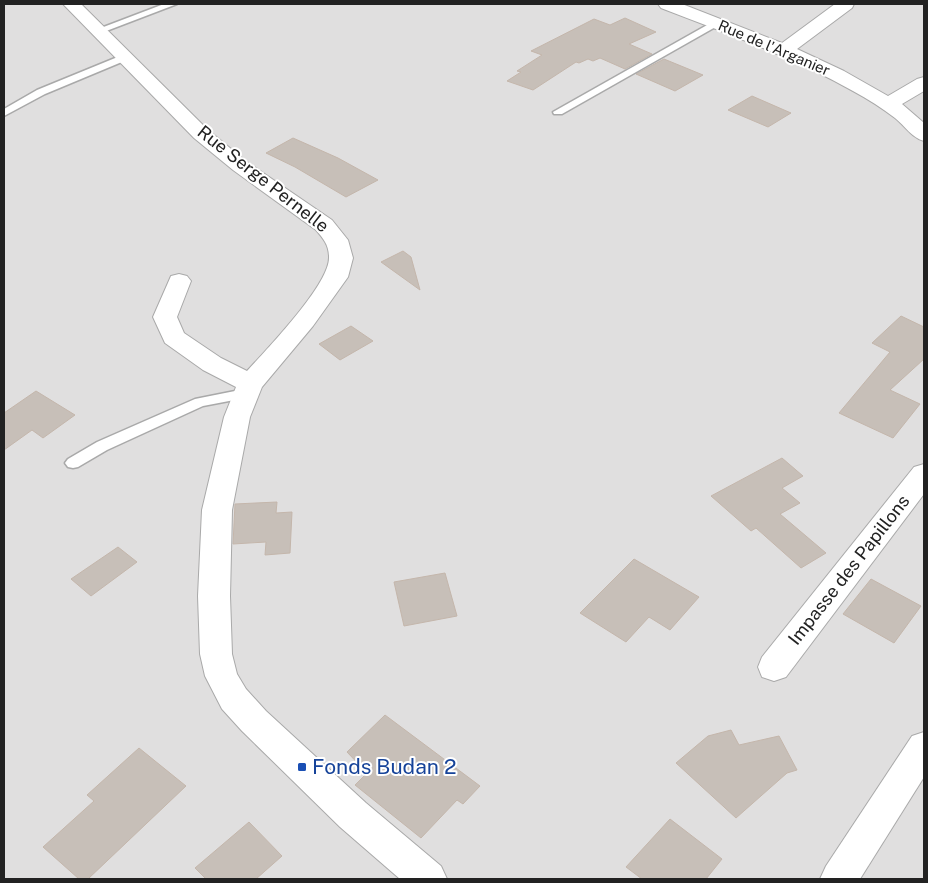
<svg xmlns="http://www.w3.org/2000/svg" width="928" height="883" viewBox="0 0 928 883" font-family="'Public Sans',sans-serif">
  <rect width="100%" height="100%" fill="#f2efe9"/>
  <rect fill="#e0dfdf" x="4" y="4" width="920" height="875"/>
  <g fill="#c7bfb8" stroke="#c4b6ab">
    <polygon points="625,18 656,32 629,44 652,54 625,69 600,58 593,61 588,59 579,63 576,62 533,90 507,81 521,72 517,71 542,55 531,51 594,19 610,25"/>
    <polygon points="664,59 703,75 675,91 636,74"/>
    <polygon points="752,96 791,113 768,127 728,110"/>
    <polygon points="293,138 338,158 378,180 346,197 295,167 266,153"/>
    <polygon points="403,251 411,257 420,290 381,262"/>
    <polygon points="901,316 924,327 924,359 890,390 920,404 893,438 839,413 890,352 872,343"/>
    <polygon points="351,326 373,341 340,360 319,344"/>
    <polygon points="36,391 75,415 43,438 32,430 4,450 4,413"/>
    <polygon points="782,458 803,476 782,488 800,503 780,514 826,553 801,568 756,528 751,531 711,496"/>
    <polygon points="277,502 276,513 292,512 290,553 265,555 266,542 233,544 235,504"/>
    <polygon points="118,547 137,562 91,596 71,579"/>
    <polygon points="634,559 699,597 670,630 649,617 626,642 580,613"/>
    <polygon points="445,573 457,616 404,626 394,582"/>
    <polygon points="871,579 921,606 894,643 843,614"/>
    <polygon points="385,715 480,786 463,804 457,800 421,838 355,785 367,773 347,752"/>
    <polygon points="731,730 739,745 779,736 797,770 787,773 736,818 676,763 708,736"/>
    <polygon points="139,748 186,786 88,879 79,879 43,847 94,801 87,795"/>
    <polygon points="670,819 722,859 706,879 642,879 626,867"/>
    <polygon points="249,822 282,856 256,879 206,879 195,868"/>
  </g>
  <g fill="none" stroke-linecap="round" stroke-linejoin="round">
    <defs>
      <g id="lane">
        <polygon points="164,4 177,4 101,33 95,33 93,31"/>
        <polygon points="716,20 721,23 719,25 562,114 554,114 553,112"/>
        <polygon points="125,54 130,57 129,59 45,94 4,116 4,109 37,90"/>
        <polygon points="245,389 250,391 252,394 250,397 203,406 107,450 78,467 73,468 68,467 65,463 68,459 97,442 195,399"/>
      </g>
      <g id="street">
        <path d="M63,4H81L208,130L247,162L332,220L348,240L353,258L348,277L313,326L262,387L250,417L232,510L230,596L232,654L237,674L246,689L266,711L366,803L441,866L447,879H400L340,827L242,731L222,709L205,676L200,654L198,596L202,510L224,417L236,387L203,370L165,343L153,317L171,276L179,274L187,276L191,281L177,317L184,333L221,358L247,371C266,350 330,284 329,257C329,245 323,238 316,230L233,170L194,138Z"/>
        <path d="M658,4H682L782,43L835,4H854L852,8L797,49L844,71L888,96L917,79L924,77V91L902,104L924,123V141C912,138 905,126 895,118C882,108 868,99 853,91C792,57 726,33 661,8Z"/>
        <polygon points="924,464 924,494 786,677 774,681 762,677 758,667 762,657 914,467"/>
        <polygon points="924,732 924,777 860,879 820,879 826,866 912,736"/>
      </g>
    </defs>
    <use href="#lane" stroke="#a9a9a9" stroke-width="3"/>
    <use href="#street" stroke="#a9a9a9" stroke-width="2"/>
    <use href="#lane" fill="#fff" fill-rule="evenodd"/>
    <use href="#street" fill="#fff" fill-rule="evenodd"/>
  </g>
  <rect fill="#1a4fb4" stroke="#fff" stroke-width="2" x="297" y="762" width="10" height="10" rx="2.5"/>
  <g text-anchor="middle" stroke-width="4" stroke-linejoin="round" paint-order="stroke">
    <g font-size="15" fill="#222" stroke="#fff">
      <text transform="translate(774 48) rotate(23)" y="5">Rue de l'Arganier</text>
    </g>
    <g font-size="18" fill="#222" stroke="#fff">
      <text transform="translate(263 179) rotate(38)" y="6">Rue Serge Pernelle</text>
      <text transform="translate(849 570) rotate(-52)" y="6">Impasse des Papillons</text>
    </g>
    <g font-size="21" fill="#164399" stroke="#fff" text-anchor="start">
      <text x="312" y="774">Fonds Budan 2</text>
    </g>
  </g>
  <rect width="928" height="883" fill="none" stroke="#222222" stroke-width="10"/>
</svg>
